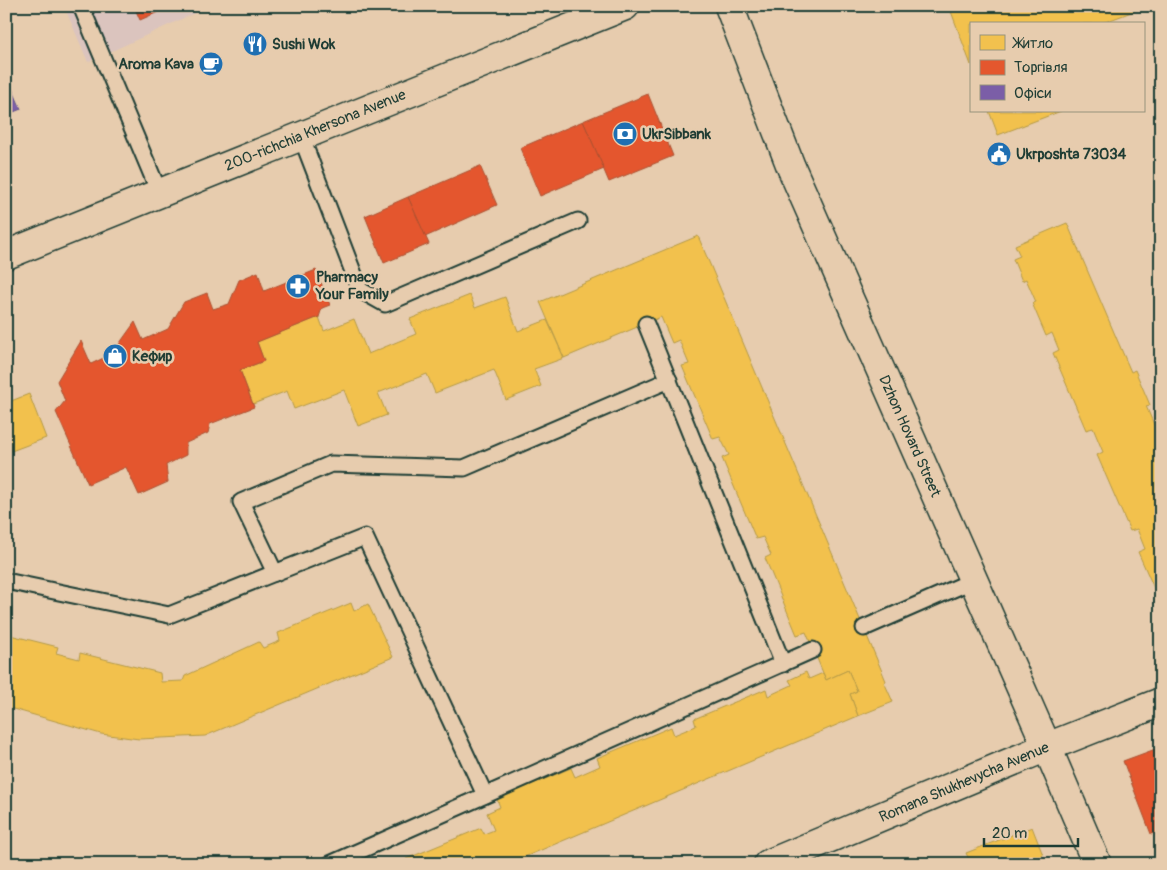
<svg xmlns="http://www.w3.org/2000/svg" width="1167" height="870" viewBox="0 0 1167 870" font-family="Pangolin,sans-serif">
  <rect width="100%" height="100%" fill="#e7ccae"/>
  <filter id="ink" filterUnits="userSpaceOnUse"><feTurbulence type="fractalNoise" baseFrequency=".02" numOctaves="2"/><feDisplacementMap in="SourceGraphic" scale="10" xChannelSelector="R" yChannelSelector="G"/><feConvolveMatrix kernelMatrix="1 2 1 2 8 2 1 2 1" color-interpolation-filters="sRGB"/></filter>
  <g filter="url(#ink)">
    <polygon fill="#dbc4be" points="64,6 210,6 88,62"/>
    <g fill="#f2c14e" stroke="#b39946">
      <polygon points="949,6 1147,6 1100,24 971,24 971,65"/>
      <polygon points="989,111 1061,111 998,135"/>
      <polygon points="1067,223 1131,372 1135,370 1150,405 1146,406 1161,441 1161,604 1138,552 1145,549 1137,529 1130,531 1097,455 1103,452 1093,428 1086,430 1053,353 1059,350 1052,333 1046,336 1032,303 1036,302 1026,279 1022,281 1013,259 1020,256 1015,245"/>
      <polygon points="698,236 886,681 884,682 893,702 858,716 850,694 857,691 848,670 826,680 806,632 797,635 765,558 771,555 763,537 756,539 722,458 729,455 720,437 713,439 682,366 689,364 679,340 672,343 661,317 564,358 540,302"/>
      <polygon points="470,295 475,308 505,297 518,331 547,320 564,358 534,369 541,386 506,400 494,370 435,393 427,374 378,393 387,415 358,426 344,390 294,409 287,391 253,404 240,370 264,361 257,342 319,317 324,331 354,319 368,354 416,334 410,319"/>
      <polygon points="29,394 46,438 6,453 6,403"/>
      <polygon points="351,603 354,611 368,604 393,657 205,736 139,739 101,734 6,707 6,634 58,647 56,653 79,659 80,653 160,673 161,682 183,681 185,676 259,642 263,648 280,641 278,633"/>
      <polygon points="848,670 857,691 850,694 858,716 508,864 408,864 406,859 481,828 484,834 494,830 487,813 500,807 497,799 571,768 575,777 600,766 597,758 671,727 674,735 696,726 694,719 766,689 768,696 792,685 789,680 806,672 809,679 823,673 826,680"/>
      <polygon points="1032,827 1043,855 1022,864 971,864 966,853"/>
    </g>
    <g fill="#e4572e" stroke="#a94f30">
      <polygon points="134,6 172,6 140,20"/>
      <polygon points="648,94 673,156 609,182 583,121"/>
      <polygon points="583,121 604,169 540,196 520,148"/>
      <polygon points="480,166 497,205 425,237 408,197"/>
      <polygon points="408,197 429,244 384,263 365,216"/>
      <polygon points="316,270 330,305 322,308 319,317 257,342 264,361 240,370 254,407 210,424 208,433 186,443 186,455 166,465 168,482 139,495 126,467 88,484 56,412 65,401 57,381 81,341 91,364 112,354 135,322 143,340 168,329 184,302 207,293 213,309 229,304 239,280 258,272 264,291"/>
      <polygon points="1161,747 1161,831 1151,834 1123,761"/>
    </g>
    <polygon fill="#7b5ea7" stroke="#5f5484" points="6,74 21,109 6,115"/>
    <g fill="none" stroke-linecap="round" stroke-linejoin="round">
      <defs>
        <g id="service">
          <polyline points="81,6 159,192"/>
          <polyline points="301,136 360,290 385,304 578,221"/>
          <polyline points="646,324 783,664"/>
          <polyline points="275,573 241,502 331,464 464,468 669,380"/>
          <polyline points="6,581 169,615 365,537 485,795"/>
          <polyline points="864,628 974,580"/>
          <polyline points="330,864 813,650"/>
        </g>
        <polyline id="minor" points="768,864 1047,747 1161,702"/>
        <g id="tertiary">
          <polyline points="729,6 791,167 1047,747 1097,864"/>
          <polyline points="6,255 625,6"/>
        </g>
      </defs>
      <use href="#service" stroke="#1f3d34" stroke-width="19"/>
      <use href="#minor" stroke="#1f3d34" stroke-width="31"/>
      <use href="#tertiary" stroke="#1f3d34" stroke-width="31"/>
      <use href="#service" stroke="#e7ccae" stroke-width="15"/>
      <use href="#minor" stroke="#e7ccae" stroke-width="28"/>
      <use href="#tertiary" stroke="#e7ccae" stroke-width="28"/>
    </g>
  </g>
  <defs>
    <symbol id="restaurant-disc" viewBox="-11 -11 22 22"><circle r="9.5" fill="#1f6fb2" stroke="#e7ccae"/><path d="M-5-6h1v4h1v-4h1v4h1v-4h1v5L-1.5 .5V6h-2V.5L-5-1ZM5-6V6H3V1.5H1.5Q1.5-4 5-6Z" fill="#fff"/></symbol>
    <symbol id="cafe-disc" viewBox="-11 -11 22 22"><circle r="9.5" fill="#1f6fb2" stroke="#e7ccae"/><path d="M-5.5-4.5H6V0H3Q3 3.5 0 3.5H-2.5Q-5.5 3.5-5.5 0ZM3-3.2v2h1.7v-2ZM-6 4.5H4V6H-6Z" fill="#fff"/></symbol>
    <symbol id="bank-disc" viewBox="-11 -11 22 22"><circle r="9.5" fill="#1f6fb2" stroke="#e7ccae"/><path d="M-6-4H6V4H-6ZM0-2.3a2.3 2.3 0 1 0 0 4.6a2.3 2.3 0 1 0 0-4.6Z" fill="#fff"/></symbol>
    <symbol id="civic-disc" viewBox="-11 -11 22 22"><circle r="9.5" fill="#1f6fb2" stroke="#e7ccae"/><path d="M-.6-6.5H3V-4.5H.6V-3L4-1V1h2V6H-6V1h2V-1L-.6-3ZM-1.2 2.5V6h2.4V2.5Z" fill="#fff"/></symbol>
    <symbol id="pharmacy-disc" viewBox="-11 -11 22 22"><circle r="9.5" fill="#1f6fb2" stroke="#e7ccae"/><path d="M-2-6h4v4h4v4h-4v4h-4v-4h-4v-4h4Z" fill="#fff"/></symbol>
    <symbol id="shop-disc" viewBox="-11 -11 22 22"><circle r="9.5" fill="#1f6fb2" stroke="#e7ccae"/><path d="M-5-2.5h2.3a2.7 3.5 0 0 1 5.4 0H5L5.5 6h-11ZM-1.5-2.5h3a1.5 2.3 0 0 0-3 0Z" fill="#fff"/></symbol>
  </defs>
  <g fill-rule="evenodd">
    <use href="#restaurant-disc" x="241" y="30" width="28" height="28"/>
    <use href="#cafe-disc" x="197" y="50" width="28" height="28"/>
    <use href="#bank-disc" x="611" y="120" width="28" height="28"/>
    <use href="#civic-disc" x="985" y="140" width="28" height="28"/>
    <use href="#pharmacy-disc" x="284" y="272" width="28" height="28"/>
    <use href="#shop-disc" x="101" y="342" width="28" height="28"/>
  </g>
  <g text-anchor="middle" stroke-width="5" stroke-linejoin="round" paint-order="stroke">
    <g font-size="15" font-weight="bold" fill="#1f3d34" stroke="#e7ccae" text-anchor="start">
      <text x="272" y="49">Sushi Wok</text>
      <text x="194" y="69" text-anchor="end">Aroma Kava</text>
      <text x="642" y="139">UkrSibbank</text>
      <text x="1016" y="159">Ukrposhta 73034</text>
      <text x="316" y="282">Pharmacy<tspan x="316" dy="17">Your Family</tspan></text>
      <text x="132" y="361">Кефир</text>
    </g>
    <g font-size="15" fill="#1f3d34" stroke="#e7ccae">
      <text transform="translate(315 130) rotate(-22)" y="5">200-richchia Khersona Avenue</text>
      <text transform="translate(910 436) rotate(66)" y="5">Dzhon Hovard Street</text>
      <text transform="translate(964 782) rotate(-23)" y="5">Romana Shukhevycha Avenue</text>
    </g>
  </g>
  <rect width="1167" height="870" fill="none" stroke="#e7ccae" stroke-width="25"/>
  <rect x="12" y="12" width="1142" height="845" fill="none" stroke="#1f3d34" stroke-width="2" filter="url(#ink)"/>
  <rect x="970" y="22" width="175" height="90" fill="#e7ccae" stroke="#97937d"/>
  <rect x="980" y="35" width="25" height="15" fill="#f2c14e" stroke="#97937d"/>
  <text x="1014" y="48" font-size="15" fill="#1f3d34">Житло</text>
  <rect x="980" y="60" width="25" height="15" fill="#e4572e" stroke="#97937d"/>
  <text x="1014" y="72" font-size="15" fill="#1f3d34">Торгівля</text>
  <rect x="980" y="85" width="25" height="15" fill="#7b5ea7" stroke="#97937d"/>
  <text x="1014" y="98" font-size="15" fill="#1f3d34">Офіси</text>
  <path d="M984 838v8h94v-8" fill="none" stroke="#1f3d34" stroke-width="2.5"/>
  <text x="992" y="838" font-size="15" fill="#1f3d34" stroke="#e7ccae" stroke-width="4" paint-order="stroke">20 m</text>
</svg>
